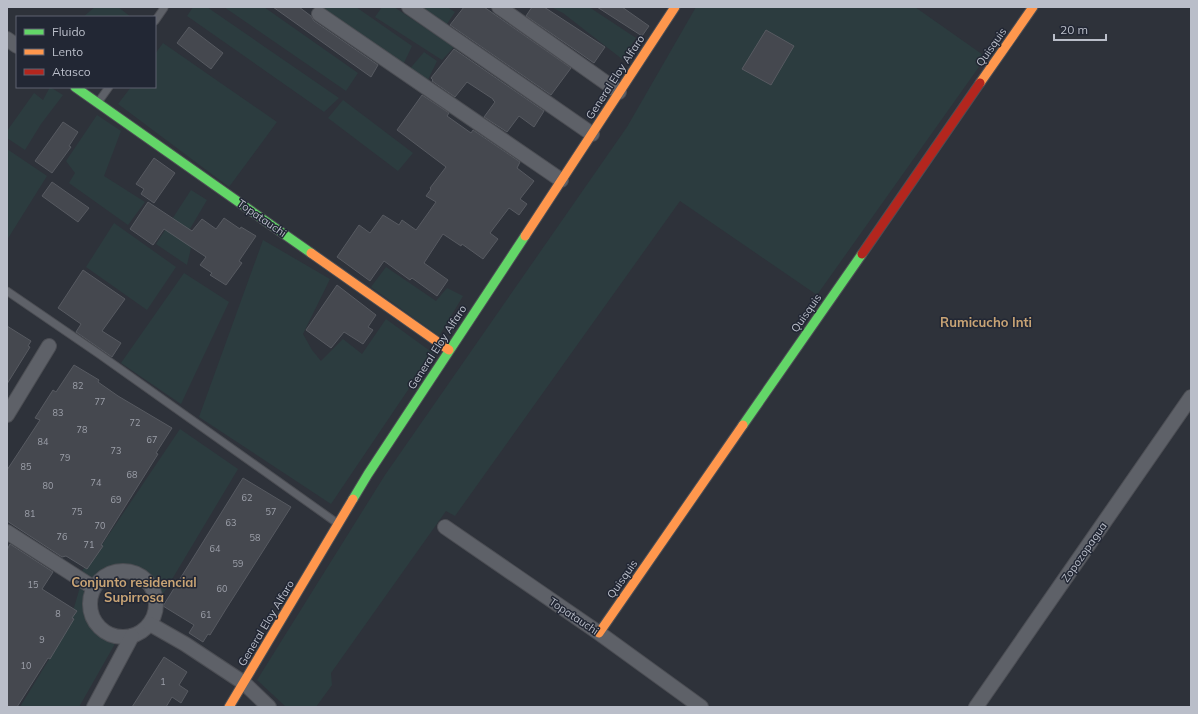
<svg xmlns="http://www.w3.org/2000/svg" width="1198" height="714" viewBox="0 0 1198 714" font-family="Mulish,sans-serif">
  <rect width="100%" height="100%" fill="#2e323a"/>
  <g fill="#2c3c3f">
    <polygon points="95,7 118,7 131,17 83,17"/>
    <polygon points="193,7 207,7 339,98 324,112 187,16"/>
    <polygon points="224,7 264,7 358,73 346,91"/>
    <polygon points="319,7 356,7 412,46 403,65"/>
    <polygon points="382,7 394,7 454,47 442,60 375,17"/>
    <polygon points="416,7 447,7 455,12 445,27"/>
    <polygon points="551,7 589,7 636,38 622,59 563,13"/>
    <polygon points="696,7 915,7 986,57 817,295 680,201 455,516 446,511 331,673 332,685 316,707 286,707 257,680 385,475 627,127"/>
    <polygon points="163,43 277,122 229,187 118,104 131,87 155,87 155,54"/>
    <polygon points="424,52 437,61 427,82 408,71"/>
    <polygon points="50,87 63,95 41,124 25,150 7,138 7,131 34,93 43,100"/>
    <polygon points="343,100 413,153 398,171 328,118"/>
    <polygon points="97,115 121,131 104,176 145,202 128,225 69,183 75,173 66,161"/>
    <polygon points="7,149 47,176 7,240"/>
    <polygon points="191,190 207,200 184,239 191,248 187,265 156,244"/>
    <polygon points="114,223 176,267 147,310 86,267"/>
    <polygon points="263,240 330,279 303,334 312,350 321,361 343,339 362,354 386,319 433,353 331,504 199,417"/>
    <polygon points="386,267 436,301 447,288 463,296 439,336 371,287"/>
    <polygon points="184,273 229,302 181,404 121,363"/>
    <path d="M180,429L238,469L162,596C160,591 159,583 155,579C137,559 110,561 93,579L81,572L93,558Z"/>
    <path d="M80,587L87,591C84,597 84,603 84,610C87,629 99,635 116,642L79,707H20L68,628Z"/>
  </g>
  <g fill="#45484f" stroke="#575a61">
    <polygon points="273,7 299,7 311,16 314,21 378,65 371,77"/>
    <polygon points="464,7 484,7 571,68 551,95 450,25"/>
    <polygon points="532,7 544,7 605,47 594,63 581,54 526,16"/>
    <polygon points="597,7 622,7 649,26 642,36"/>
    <polygon points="189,27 223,53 211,69 177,43"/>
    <polygon points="766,30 794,46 771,85 742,69"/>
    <polygon points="454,49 544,111 534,127 519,116 507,132 484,117 495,102 493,100 493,99 467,82 455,97 432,81 433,80 431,78"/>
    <polygon points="422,95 449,113 447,116 471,133 473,130 520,162 517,168 534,181 520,199 527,204 519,215 509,208 490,233 498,239 483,259 462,244 461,246 443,234 424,263 448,280 437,296 412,278 410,280 384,261 370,281 337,257 359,225 370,233 383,215 399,225 402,220 416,230 436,202 426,196 431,189 430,188 446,167 397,130"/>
    <polygon points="63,122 78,132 69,146 71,147 52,173 35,161"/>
    <polygon points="154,158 175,173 154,203 141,194 144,189 136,184"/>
    <polygon points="52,182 89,208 78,222 42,196"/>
    <polygon points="148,202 192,231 202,219 216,229 224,218 240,229 241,227 256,236 239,261 242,263 226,285 210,275 212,273 200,265 206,257 164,229 153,245 130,229"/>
    <polygon points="83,270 125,299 102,331 121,343 112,357 76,332 81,324 58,308"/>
    <polygon points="337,285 376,315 368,327 373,330 363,344 344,332 331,348 306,330"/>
    <polygon points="7,326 31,341 28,346 30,347 7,384"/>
    <polygon points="74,365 99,380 98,382 118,396 172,428 156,453 158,454 101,545 103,546 87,569 66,556 62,557 7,521 7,470 40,420 35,418 53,390 56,392"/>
    <polygon points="243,478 291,507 226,609 210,635 208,634 203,642 189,633 194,625 163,606"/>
    <polygon points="10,544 53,572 42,589 77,611 72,618 74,619 50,659 48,658 17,707 7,707 7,550"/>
    <polygon points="164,657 187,672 179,685 188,691 181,703 172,697 166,707 132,707"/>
  </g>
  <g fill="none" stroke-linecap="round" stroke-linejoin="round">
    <defs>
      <g id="lane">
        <polyline points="155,21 164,8"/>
        <polyline points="99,101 109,87"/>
        <polyline points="7,291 99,354 337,523"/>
      </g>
      <g id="street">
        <polyline points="409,7 592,134"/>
        <polyline points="499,7 619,92"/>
        <polyline points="319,14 561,180"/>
        <polyline points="7,39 17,46"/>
        <polyline points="7,415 49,346"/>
        <polyline points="445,527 599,633 701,707"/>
        <polyline points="7,532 94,588"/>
        <circle cx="123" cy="604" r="33"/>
        <polyline points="150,624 185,644 244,683 269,707"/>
        <polyline points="94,707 132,636"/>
        <polyline points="976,707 1191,397"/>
      </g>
      <g id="fast">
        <polyline points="75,87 311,253"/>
        <polyline points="743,425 862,254"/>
        <polyline points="353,499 368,474 525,236"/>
      </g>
      <g id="slow">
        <polyline points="980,83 1033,7"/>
        <polyline points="525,236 675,7"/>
        <polyline points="311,253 449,350"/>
        <polyline points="599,633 743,425"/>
        <polyline points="229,707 353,499"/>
      </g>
      <polyline id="jam" points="862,254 980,83"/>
    </defs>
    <use href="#lane" stroke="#4c4e54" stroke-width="9"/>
    <use href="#street" stroke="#4c4e54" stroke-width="16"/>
    <use href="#fast" stroke="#4c4e54" stroke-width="11"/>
    <use href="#slow" stroke="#4c4e54" stroke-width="11"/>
    <use href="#jam" stroke="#4c4e54" stroke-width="11"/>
    <use href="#lane" stroke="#5e6168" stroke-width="7"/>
    <use href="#street" stroke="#5e6168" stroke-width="14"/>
    <use href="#fast" stroke="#63d668" stroke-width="9"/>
    <use href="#slow" stroke="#ff974d" stroke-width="9"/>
    <use href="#jam" stroke="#b3261e" stroke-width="9"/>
  </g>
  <g text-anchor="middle" stroke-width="3" stroke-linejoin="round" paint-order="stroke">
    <g font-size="9" fill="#9da0aa">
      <text x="78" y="389">82</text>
      <text x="100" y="405">77</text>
      <text x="58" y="416">83</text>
      <text x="135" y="426">72</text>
      <text x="82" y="433">78</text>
      <text x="152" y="443">67</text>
      <text x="43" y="445">84</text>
      <text x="116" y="454">73</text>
      <text x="65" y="461">79</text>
      <text x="26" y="470">85</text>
      <text x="132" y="478">68</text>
      <text x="96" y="486">74</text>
      <text x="48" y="489">80</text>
      <text x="247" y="501">62</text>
      <text x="116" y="503">69</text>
      <text x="77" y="515">75</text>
      <text x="271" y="515">57</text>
      <text x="30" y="517">81</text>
      <text x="231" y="526">63</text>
      <text x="100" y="529">70</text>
      <text x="62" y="540">76</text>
      <text x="255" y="541">58</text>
      <text x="89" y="548">71</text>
      <text x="215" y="552">64</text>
      <text x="238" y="567">59</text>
      <text x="33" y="588">15</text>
      <text x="222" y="592">60</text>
      <text x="58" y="617">8</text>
      <text x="206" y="618">61</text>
      <text x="42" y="643">9</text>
      <text x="26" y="669">10</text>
      <text x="163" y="685">1</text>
    </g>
    <g font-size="11" fill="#babec9" stroke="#222734">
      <text transform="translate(991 47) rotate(-55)" y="4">Quisquis</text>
      <text transform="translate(615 77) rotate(-57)" y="4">General Eloy Alfaro</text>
      <text transform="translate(262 218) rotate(35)" y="4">Topatauchi</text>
      <text transform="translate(806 313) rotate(-55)" y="4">Quisquis</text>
      <text transform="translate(437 347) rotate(-57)" y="4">General Eloy Alfaro</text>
      <text transform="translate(1084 552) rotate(-55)" y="4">Zopozopagua</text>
      <text transform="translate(622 579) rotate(-55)" y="4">Quisquis</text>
      <text transform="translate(574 616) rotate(34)" y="4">Topatauchi</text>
      <text transform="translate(266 623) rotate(-59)" y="4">General Eloy Alfaro</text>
    </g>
    <g font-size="13" font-weight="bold" fill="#c9a475" stroke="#222734">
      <text x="986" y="327">Rumicucho Inti</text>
      <text x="134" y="587">Conjunto residencial<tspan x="134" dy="15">Supirrosa</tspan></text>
    </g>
  </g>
  <rect width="1198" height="714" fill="none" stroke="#babec9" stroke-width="16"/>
  <rect x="16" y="16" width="140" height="72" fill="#222734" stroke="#5f6370"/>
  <rect x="24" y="29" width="20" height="6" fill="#63d668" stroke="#5f6370"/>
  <text x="52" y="36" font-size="12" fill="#babec9">Fluido</text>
  <rect x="24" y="49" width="20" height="6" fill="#ff974d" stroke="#5f6370"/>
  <text x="52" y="56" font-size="12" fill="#babec9">Lento</text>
  <rect x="24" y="69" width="20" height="6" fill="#b3261e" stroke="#5f6370"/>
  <text x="52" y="76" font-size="12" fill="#babec9">Atasco</text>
  <path d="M1054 34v6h52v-6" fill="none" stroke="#babec9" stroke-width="2"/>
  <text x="1060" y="34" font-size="12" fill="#babec9" stroke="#222734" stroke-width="3" paint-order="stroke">20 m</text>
</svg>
